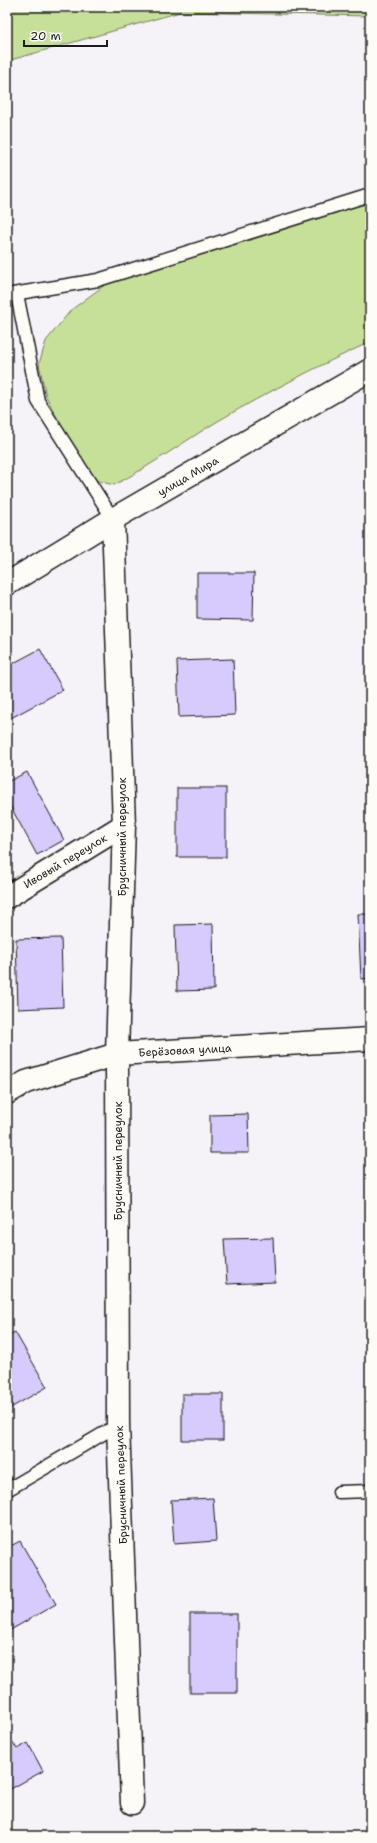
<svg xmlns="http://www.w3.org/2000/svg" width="377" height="1843" viewBox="0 0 377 1843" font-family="'Shantell Sans',sans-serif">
  <rect width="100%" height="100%" fill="#f5f2f8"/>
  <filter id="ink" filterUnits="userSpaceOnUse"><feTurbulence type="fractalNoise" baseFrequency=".025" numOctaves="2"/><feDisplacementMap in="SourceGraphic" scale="8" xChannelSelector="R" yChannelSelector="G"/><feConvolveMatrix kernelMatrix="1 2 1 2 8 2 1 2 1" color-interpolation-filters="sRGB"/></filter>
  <g filter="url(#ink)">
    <g fill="#c7e097" stroke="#727e5a">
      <polygon points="7,7 370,7 370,16 180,12 7,61"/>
      <path d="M370,202V342C318,366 268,392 218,421C183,442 151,466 114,485L98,481L80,465L46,396L39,364L46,341L71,310L106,284Z"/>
    </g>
    <g fill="#d7cafc" stroke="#1c1c1c">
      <polygon points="197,573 254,573 253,620 197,619"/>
      <polygon points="40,649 63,690 7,720 7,665 8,666"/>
      <polygon points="233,659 235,715 179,717 177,661"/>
      <polygon points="27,772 64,840 37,855 7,800 7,782"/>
      <rect x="177" y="788" width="49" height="69"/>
      <polygon points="358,914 370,914 370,978 361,979"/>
      <polygon points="213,924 214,990 177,991 175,925"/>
      <polygon points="61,938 63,1007 18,1009 16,939"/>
      <polygon points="248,1114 249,1153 210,1153 210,1115"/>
      <polygon points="273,1238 275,1282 227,1284 224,1239"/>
      <polygon points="15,1332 47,1387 7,1410 7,1336"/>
      <rect x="182" y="1394" width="41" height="46"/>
      <polygon points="213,1498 216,1541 174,1544 171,1500"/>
      <polygon points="20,1541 56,1604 7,1632 7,1548"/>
      <rect x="190" y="1614" width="47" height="79"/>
      <polygon points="9,1736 17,1749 28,1743 43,1771 7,1791 7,1737"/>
    </g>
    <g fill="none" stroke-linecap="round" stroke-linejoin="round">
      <defs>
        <g id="lane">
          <polyline points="17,294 38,401 113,519"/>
          <polyline points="7,295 98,280 370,195"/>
          <polyline points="7,1490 118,1425"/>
          <polyline points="339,1492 370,1491"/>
        </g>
        <g id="street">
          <polyline points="113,519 124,825 117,1054 118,1425 132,1803"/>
          <polyline points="7,584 113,519 370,370"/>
          <polyline points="7,897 124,825"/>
          <polyline points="7,1093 26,1082 117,1054 370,1039"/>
        </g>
      </defs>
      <use href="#lane" stroke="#1c1c1c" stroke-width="15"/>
      <use href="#street" stroke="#1c1c1c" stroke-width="25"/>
      <use href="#lane" stroke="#fdfcf7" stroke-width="12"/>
      <use href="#street" stroke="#fdfcf7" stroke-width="22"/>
    </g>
  </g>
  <g text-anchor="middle" stroke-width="3" stroke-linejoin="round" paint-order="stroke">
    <g font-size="11" fill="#1c1c1c" stroke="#fdfcf7">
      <text transform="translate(188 476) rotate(-30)" y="4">улица Мира</text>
      <text transform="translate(122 837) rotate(-90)" y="4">Брусничный переулок</text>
      <text transform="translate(65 861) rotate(-31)" y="4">Ивовый переулок</text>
      <text transform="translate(185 1050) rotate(-3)" y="4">Берёзовая улица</text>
      <text transform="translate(118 1161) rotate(-90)" y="4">Брусничный переулок</text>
      <text transform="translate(121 1485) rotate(-92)" y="4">Брусничный переулок</text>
    </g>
  </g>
  <rect width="377" height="1843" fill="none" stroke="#fdfcf7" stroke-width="24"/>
  <rect x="12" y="12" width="353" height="1819" fill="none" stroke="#1c1c1c" stroke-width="1.5" filter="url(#ink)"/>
  <path d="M24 40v6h83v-6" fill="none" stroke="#1c1c1c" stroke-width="2"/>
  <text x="30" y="40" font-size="12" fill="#1c1c1c" stroke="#fdfcf7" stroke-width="3" paint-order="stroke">20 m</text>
</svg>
